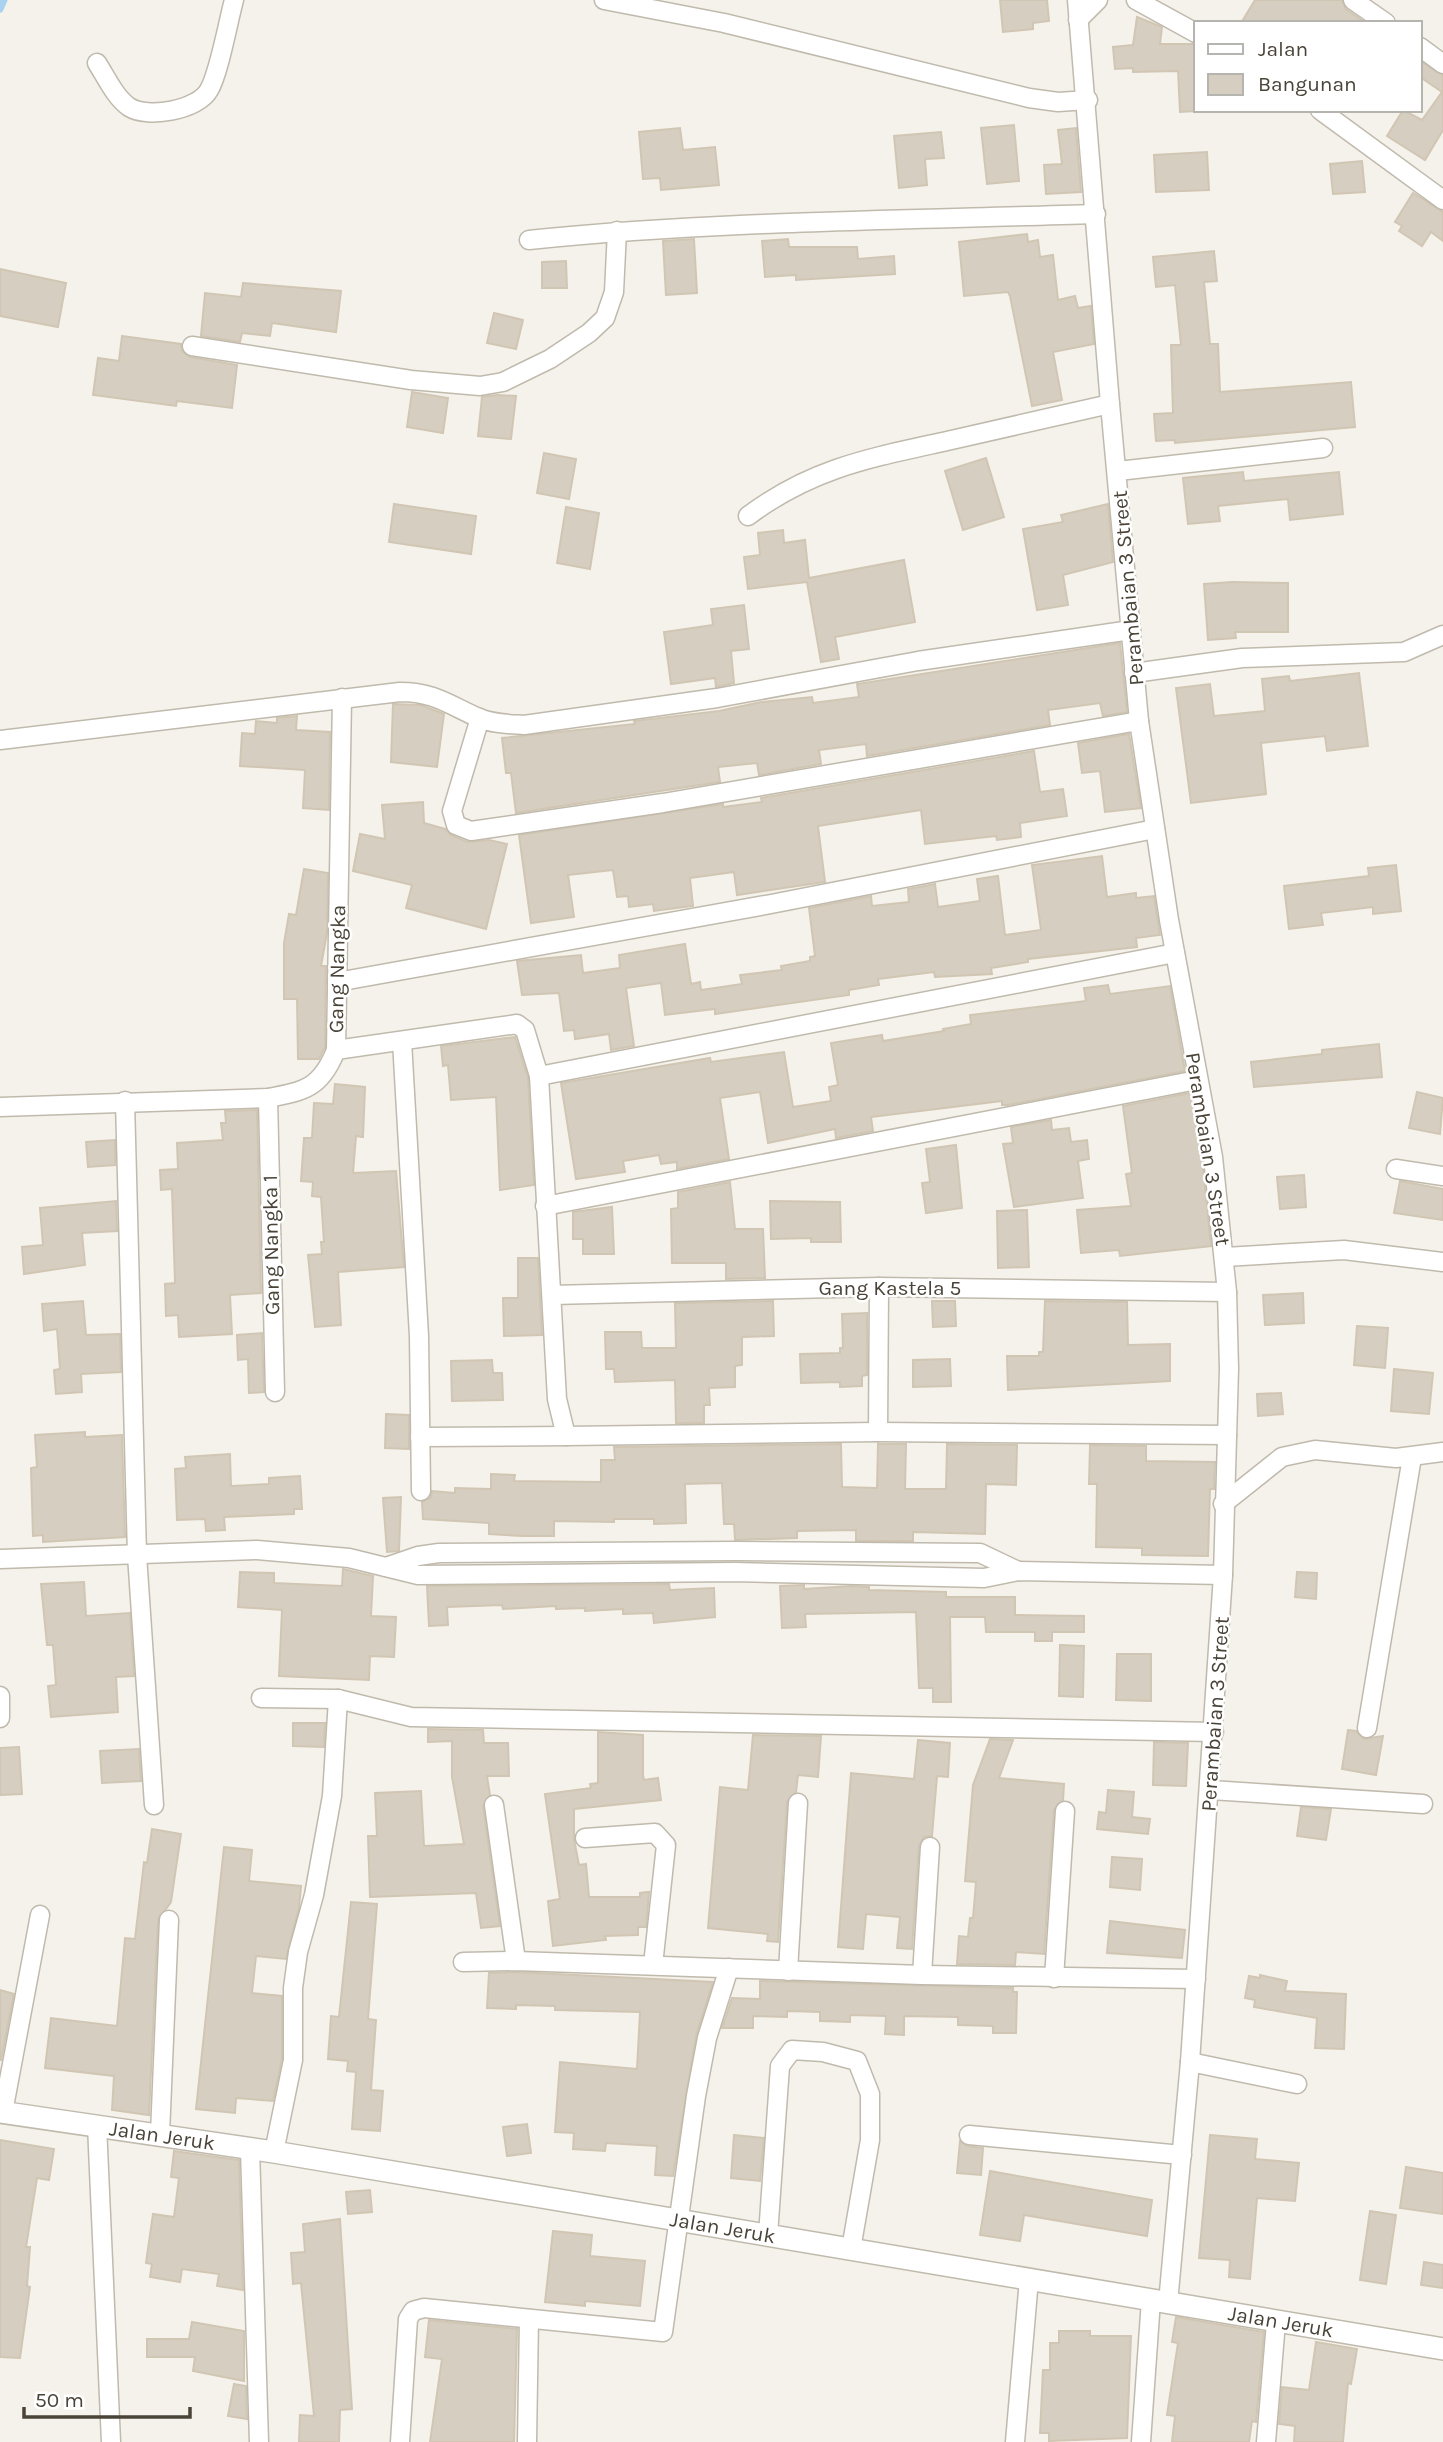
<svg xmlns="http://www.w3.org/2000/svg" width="1443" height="2442" viewBox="0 0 1443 2442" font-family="Karla,sans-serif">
  <rect width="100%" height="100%" fill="#f5f2eb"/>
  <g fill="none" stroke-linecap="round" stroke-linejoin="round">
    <polyline stroke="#a9d1f0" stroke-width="7" points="0,9 4,0"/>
  </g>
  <g fill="#d6cec0" stroke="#d1c6b3" stroke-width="2">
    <polygon points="1000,0 1047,0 1049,21 1033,23 1033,29 1003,32"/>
    <polygon points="1255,0 1342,0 1346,9 1366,23 1241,23"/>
    <polygon points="1137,17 1162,27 1160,44 1196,44 1196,111 1180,112 1178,71 1133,72 1133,68 1115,69 1113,47 1133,45"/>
    <polygon points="1420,61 1443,75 1443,130 1425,160 1387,136 1403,110 1422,120 1442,92 1420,77"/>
    <polygon points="1014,125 1019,181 987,184 981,128"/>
    <polygon points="680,128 683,150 715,147 719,185 661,190 660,178 643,179 639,132"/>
    <polygon points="1076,128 1081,192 1046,194 1044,165 1062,164 1058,130"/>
    <polygon points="941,132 944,158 925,159 927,185 899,188 894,136"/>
    <polygon points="1207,152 1209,190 1156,192 1154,155"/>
    <polygon points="1362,161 1365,192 1333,194 1330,164"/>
    <polygon points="1413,193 1443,212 1443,241 1431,232 1422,246 1399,231 1402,226 1395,222"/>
    <polygon points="1027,234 1028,242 1038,240 1040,257 1053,255 1058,300 1075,296 1078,308 1091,306 1094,344 1053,352 1062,400 1032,406 1010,296 1008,292 964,296 959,242"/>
    <polygon points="694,239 697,293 666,295 663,241"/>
    <polygon points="788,239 789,247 857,247 858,259 894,256 895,274 796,280 796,275 765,277 762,241"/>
    <polygon points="1214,251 1217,281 1204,282 1210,344 1218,344 1220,392 1351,382 1355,427 1175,443 1175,440 1156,441 1154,414 1173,413 1171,345 1181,345 1175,285 1156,287 1153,257"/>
    <polygon points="566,261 567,288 542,288 542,262"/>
    <polygon points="0,269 66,283 58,327 0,316"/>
    <polygon points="243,283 341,291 336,332 272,323 270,336 242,333 240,342 201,336 205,293 241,297"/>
    <polygon points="494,313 523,320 516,349 487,343"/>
    <polygon points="122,336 181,344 182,351 190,357 237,365 232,408 177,401 176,406 93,395 98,358 119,361"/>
    <polygon points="412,392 448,398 443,433 407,427"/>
    <polygon points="497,395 516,396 511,439 478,436 482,397"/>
    <polygon points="544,453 576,459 569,499 537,493"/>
    <polygon points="986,458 1004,517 963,530 945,471"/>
    <polygon points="1243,472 1244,481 1339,472 1343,514 1290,520 1288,499 1218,506 1220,521 1188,524 1183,478"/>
    <polygon points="394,504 476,516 471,554 389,542"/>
    <polygon points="1108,504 1113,562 1063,575 1068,605 1037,610 1023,529 1063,522 1061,515"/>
    <polygon points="566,507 599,513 590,569 557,563"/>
    <polygon points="783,530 784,543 805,540 809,578 904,560 915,622 835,637 839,659 821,662 807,582 748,589 744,557 760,555 758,533"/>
    <polygon points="1232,582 1288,583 1288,632 1235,632 1236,638 1208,640 1204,584"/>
    <polygon points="744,605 749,649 731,651 734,683 716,687 715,678 671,684 664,632 713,625 711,609"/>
    <polygon points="1120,643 1127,712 1103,716 1100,703 1048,710 1050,725 867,756 866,744 819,750 821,764 759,775 757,763 718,767 720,782 516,813 511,773 506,773 502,738 635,724 634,721 719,711 761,702 812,697 813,703 859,697 857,684"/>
    <polygon points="1359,673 1368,746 1327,751 1325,736 1261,743 1266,794 1191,803 1176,688 1210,684 1214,716 1265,711 1262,679 1289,676 1290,681"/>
    <polygon points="393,704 421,705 444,714 437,767 391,762"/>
    <polygon points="297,716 296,730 330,732 329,810 303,808 305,770 240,766 242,733 255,734 256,721 277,723 277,718"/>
    <polygon points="1129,734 1141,808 1105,812 1100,771 1082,773 1078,743"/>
    <polygon points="1034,751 1040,792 1063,789 1067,816 1020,823 1021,837 997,840 996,836 925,844 921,810 818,826 825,882 737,895 734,872 690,878 693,906 654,911 653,904 629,907 628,896 617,897 613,870 568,875 574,917 531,923 519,835 723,804 723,807 762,802 761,798"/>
    <polygon points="423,802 424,823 445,829 451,835 467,842 489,840 507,844 486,929 406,908 412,885 353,871 360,834 385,839 382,805"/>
    <polygon points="1102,856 1107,897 1136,893 1136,898 1154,896 1160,935 1136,938 1137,947 1028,959 1028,962 991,968 992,974 935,977 934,972 878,979 879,985 849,990 849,995 715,1014 715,1009 665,1015 661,983 626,988 634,1046 611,1050 609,1034 575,1039 574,1030 564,1031 559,993 522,995 517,961 581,955 583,973 620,968 619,955 685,944 691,984 700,982 701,990 742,984 740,975 782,970 781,966 810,961 810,957 815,956 809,908 871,896 872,906 909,902 908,889 935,884 938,907 980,901 977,879 998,876 1005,935 1041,930 1032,865"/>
    <polygon points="1396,865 1401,911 1373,914 1373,907 1321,913 1323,925 1289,929 1284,886 1369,876 1368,868"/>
    <polygon points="304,869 328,873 327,933 321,966 326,966 325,1047 319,1059 298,1059 297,999 284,999 284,943 289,914 296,915"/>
    <polygon points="1108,985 1110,994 1170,986 1185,1071 1008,1105 1002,1105 1002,1101 871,1117 873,1131 836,1138 835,1129 768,1143 760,1092 720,1098 729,1159 677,1169 677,1162 661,1164 659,1155 623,1161 625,1172 576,1179 561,1083 710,1058 711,1062 784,1052 793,1107 831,1101 829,1087 838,1085 831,1043 882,1035 883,1041 944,1031 943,1029 971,1024 970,1015 1086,1001 1084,988"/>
    <polygon points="515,1037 528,1078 534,1185 500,1190 496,1097 451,1100 448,1065 443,1066 441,1046"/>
    <polygon points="1379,1044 1382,1077 1254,1087 1251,1062 1322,1054 1322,1050"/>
    <polygon points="335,1084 365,1087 363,1137 356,1136 353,1173 396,1171 404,1267 338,1272 341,1325 315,1327 308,1255 322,1254 321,1242 324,1242 321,1197 312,1196 313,1182 301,1181 304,1138 312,1138 314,1103 333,1104"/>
    <polygon points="1417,1092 1443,1098 1440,1134 1409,1128"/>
    <polygon points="1190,1093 1202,1159 1211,1246 1120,1256 1119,1250 1081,1253 1077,1210 1131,1206 1126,1174 1132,1173 1123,1106"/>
    <polygon points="257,1110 261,1293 230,1295 232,1334 179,1337 178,1315 166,1316 165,1284 175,1283 172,1189 161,1190 160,1170 178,1169 177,1143 223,1140 221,1123 226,1123 225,1111"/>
    <polygon points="1051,1120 1052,1130 1069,1128 1071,1142 1087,1140 1089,1159 1078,1161 1083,1198 1014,1207 1003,1144 1013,1143 1011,1127"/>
    <polygon points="115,1140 115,1165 88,1167 86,1142"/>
    <polygon points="956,1145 962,1208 926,1213 922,1183 930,1182 926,1149"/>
    <polygon points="1304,1175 1306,1207 1280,1209 1277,1177"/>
    <polygon points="1400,1181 1443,1189 1443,1220 1394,1213"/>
    <polygon points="730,1182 735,1229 763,1229 765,1278 726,1279 726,1263 672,1263 671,1209 678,1208 678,1192"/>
    <polygon points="116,1201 117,1231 82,1233 85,1265 24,1274 22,1247 43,1245 40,1208"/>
    <polygon points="770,1201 840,1202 841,1242 811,1242 811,1238 771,1239"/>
    <polygon points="612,1207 614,1254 583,1254 583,1239 573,1239 573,1212"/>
    <polygon points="1027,1210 1029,1267 998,1268 997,1211"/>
    <polygon points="518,1258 538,1258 542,1335 504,1336 503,1298 518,1298"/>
    <polygon points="1303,1293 1304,1323 1265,1325 1263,1295"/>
    <polygon points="83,1301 86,1335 120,1334 121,1372 81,1374 82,1392 56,1394 54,1370 60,1369 57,1329 44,1331 42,1304"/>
    <polygon points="773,1301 774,1336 742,1337 742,1365 735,1366 735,1387 709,1388 710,1405 704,1405 704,1423 676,1423 675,1380 615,1382 614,1369 606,1369 605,1332 641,1332 642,1348 676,1348 675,1303"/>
    <polygon points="932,1301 955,1301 956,1326 933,1327"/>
    <polygon points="1045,1301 1127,1302 1128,1345 1170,1344 1170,1381 1008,1390 1007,1356 1039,1356 1039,1352 1043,1352"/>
    <polygon points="867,1313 867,1375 862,1376 862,1386 840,1387 840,1382 801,1383 800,1354 840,1353 840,1348 843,1348 842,1314"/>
    <polygon points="1357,1326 1388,1328 1385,1368 1354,1365"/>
    <polygon points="262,1333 264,1392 249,1393 248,1359 238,1360 237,1335"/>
    <polygon points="950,1359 951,1386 913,1387 913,1360"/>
    <polygon points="492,1360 493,1373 502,1373 503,1400 452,1401 451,1361"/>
    <polygon points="1394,1369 1433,1373 1429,1414 1391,1411"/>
    <polygon points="1281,1393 1283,1414 1258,1416 1257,1394"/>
    <polygon points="386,1414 409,1415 409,1449 385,1448"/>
    <polygon points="85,1432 85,1437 122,1435 125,1537 43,1542 43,1535 33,1536 31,1468 37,1467 35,1435"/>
    <polygon points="841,1444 842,1487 877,1488 878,1444 906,1444 905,1489 946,1489 947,1444 1017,1445 1016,1485 986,1484 985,1534 913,1532 913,1541 856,1541 856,1530 797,1531 797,1538 735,1540 734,1524 724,1524 722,1483 685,1484 686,1523 654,1524 654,1519 614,1519 614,1522 554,1521 554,1536 522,1536 489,1534 489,1523 423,1519 422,1502 431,1497 432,1491 455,1493 455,1488 491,1489 491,1474 515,1475 514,1481 601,1482 601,1460 615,1460 614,1447"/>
    <polygon points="1090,1445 1146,1446 1146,1461 1215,1462 1214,1489 1210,1489 1208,1556 1142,1555 1142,1548 1096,1547 1097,1484 1089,1484"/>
    <polygon points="230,1454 231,1486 269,1484 269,1478 300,1476 302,1509 294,1509 294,1514 224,1517 225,1530 206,1531 205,1519 177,1520 175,1469 186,1468 185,1457"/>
    <polygon points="401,1497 399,1551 387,1552 383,1498"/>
    <polygon points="343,1569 373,1576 371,1616 396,1617 394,1657 370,1656 369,1680 279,1676 282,1610 238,1607 240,1572 274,1573 274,1583 342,1586"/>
    <polygon points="1297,1572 1317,1573 1316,1599 1295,1597"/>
    <polygon points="84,1582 86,1616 130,1613 134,1676 116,1677 118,1712 51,1717 48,1686 56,1685 53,1645 47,1645 41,1584"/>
    <polygon points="669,1584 670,1590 714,1588 715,1617 654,1623 653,1613 623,1614 623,1609 585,1611 585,1608 556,1609 556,1606 503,1609 502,1605 447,1607 448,1625 429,1626 427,1586"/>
    <polygon points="804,1585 804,1589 851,1586 869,1587 869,1590 946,1592 946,1597 1015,1597 1015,1615 1084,1616 1084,1632 1052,1632 1052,1641 1035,1641 1035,1632 986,1632 985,1617 950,1617 951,1702 933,1702 933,1688 919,1688 916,1612 805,1614 806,1627 782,1628 780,1586"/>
    <polygon points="1060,1645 1084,1646 1083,1697 1059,1696"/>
    <polygon points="1117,1654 1151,1654 1151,1701 1116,1700"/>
    <polygon points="293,1723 325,1723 324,1747 293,1746"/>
    <polygon points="428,1729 483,1730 484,1743 508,1743 509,1776 487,1776 490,1795 483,1806 500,1926 481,1928 476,1893 370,1897 368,1836 377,1836 375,1793 421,1791 424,1846 464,1844 452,1777 452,1741 428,1742"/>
    <polygon points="1348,1730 1356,1731 1364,1739 1383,1736 1376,1775 1342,1769"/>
    <polygon points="598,1732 643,1735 643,1775 644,1780 658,1778 661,1800 574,1809 574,1839 579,1865 586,1864 589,1897 640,1897 640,1893 649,1892 646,1927 638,1927 638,1935 605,1936 606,1940 553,1946 548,1901 560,1899 545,1794 591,1788 590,1784 598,1783"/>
    <polygon points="753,1735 821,1736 818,1777 798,1775 796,1792 787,1802 778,1942 767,1941 768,1934 708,1928 720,1787 748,1790"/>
    <polygon points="990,1739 1013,1740 999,1778 1064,1784 1063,1800 1054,1810 1044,1954 1016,1952 1015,1965 957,1964 959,1936 968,1937 970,1918 973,1918 976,1882 965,1881 973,1785"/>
    <polygon points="918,1740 950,1743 948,1777 937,1776 932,1836 924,1837 919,1846 912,1949 897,1948 900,1917 866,1914 863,1949 838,1947 851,1773 914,1779"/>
    <polygon points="1154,1742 1188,1743 1186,1786 1153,1785"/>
    <polygon points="19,1747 22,1794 0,1795 0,1748"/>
    <polygon points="139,1749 141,1781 102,1783 100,1751"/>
    <polygon points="1108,1790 1134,1792 1132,1817 1150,1819 1148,1834 1097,1829 1099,1812 1106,1813"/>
    <polygon points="1301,1807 1331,1809 1326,1840 1297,1836"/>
    <polygon points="152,1829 181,1834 171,1902 158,1920 149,2115 112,2110 114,2076 45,2068 51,2018 117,2026 125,1938 135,1939 144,1862 147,1863"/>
    <polygon points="224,1847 252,1850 249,1881 301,1886 299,1908 286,1959 256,1956 252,1993 282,1996 282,2059 273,2101 236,2098 235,2113 196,2109"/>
    <polygon points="1112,1857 1142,1859 1140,1890 1110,1887"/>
    <polygon points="351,1902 377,1904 368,2019 376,2020 371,2090 383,2091 380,2131 352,2129 356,2072 347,2071 348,2061 328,2059 331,2016 339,2017"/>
    <polygon points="1110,1921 1185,1930 1182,1958 1107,1953"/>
    <polygon points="516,1972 713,1982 696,2036 673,2176 655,2175 657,2146 606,2143 605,2151 573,2149 574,2133 555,2132 560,2062 637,2069 640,2012 555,2010 555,2006 516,2005 516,2009 487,2008 489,1973"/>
    <polygon points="1260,1975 1287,1981 1285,1991 1346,1994 1344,2049 1315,2048 1317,2018 1254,2007 1255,2000 1245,1998 1249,1976 1260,1978"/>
    <polygon points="760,1981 1013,1988 1013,1992 1017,1992 1016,2033 993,2033 993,2026 958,2025 958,2017 904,2016 904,2035 885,2034 886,2016 850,2015 850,2022 820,2021 820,2012 787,2011 787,2017 753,2016 753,2028 722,2028 732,1998 760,1999"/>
    <polygon points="0,1990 14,1994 1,2060 0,2060"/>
    <polygon points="527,2124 531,2153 507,2156 503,2127"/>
    <polygon points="734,2135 764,2138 760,2181 731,2178"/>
    <polygon points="1210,2135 1257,2139 1255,2159 1299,2163 1295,2201 1257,2198 1250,2279 1229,2277 1230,2260 1199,2258"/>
    <polygon points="0,2140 54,2149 49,2180 37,2178 26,2247 30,2247 27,2286 30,2287 20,2358 0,2357"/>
    <polygon points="960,2141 967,2146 983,2148 981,2175 957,2173"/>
    <polygon points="174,2151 239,2160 243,2290 217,2286 219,2274 182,2269 180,2282 150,2277 152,2264 146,2263 153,2214 174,2217 179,2178 171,2177"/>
    <polygon points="1406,2167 1443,2173 1443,2214 1400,2208"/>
    <polygon points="990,2171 1152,2200 1147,2236 1024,2215 1020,2241 980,2235"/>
    <polygon points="370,2190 372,2212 348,2214 346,2192"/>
    <polygon points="1370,2211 1396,2215 1386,2284 1360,2280"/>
    <polygon points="340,2219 352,2409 340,2410 339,2442 299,2442 300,2415 314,2416 301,2283 293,2284 291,2253 305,2252 303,2224"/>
    <polygon points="553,2231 592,2235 590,2256 645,2261 640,2306 585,2301 585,2306 545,2302"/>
    <polygon points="1424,2262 1443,2265 1443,2288 1421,2285"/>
    <polygon points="1176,2317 1264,2332 1256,2422 1252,2421 1249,2442 1172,2442 1175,2416 1167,2415 1178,2343 1172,2342"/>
    <polygon points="429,2320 517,2329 514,2442 430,2442 442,2359 425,2357"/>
    <polygon points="192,2322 244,2331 244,2381 193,2371 195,2357 147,2357 147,2339 189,2339"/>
    <polygon points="1059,2331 1090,2331 1090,2336 1131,2336 1127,2438 1049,2441 1049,2433 1040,2433 1043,2370 1050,2370 1050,2343 1059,2343"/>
    <polygon points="1316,2342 1357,2349 1351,2384 1348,2383 1343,2442 1294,2442 1295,2426 1279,2424 1282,2387 1309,2390"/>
    <polygon points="234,2384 246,2386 247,2419 228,2416"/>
  </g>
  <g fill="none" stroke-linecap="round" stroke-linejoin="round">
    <defs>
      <g id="minor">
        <polyline points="604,0 724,23 1029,98 1058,102 1088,100"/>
        <polyline points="1077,0 1110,404 1139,721 1169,920 1213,1157 1227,1292 1229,1369 1223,1575 1190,2062 1168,2303"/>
        <polyline points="1136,0 1196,33"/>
        <polyline points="1353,0 1386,23"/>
        <polyline points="1078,20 1098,0"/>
        <polyline points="1420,47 1443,64"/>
        <path d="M97,63C106,77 115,97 129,107C148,119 198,110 209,90C219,73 228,22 234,0"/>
        <polyline points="1320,110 1443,200"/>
        <path d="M529,240C717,221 907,220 1096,214"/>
        <polyline points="192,346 411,380 480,386 503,382 550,359 589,333 605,318 614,292 617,231"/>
        <polyline points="1118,471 1323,448"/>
        <path d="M748,516C812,468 870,458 947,441C1001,429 1055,416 1110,404"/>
        <polyline points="1134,673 1242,658 1404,652 1443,635"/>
        <polyline points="480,718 452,811 456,825 471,831 663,803 1139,721"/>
        <path d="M0,740L400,692C435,692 449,705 479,718C493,724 509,724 524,725L717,698L918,661L1131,630"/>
        <polyline points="337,982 771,904 1155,829"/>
        <polyline points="402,1041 419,1336 421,1491"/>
        <polyline points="336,1050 517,1024 525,1030 539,1076 557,1399 566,1436 878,1432 1227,1435"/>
        <polyline points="539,1076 1175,953"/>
        <polyline points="268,1098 275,1392"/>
        <polyline points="125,1101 137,1555 154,1805"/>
        <path d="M0,1107L268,1098C305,1091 321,1088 336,1050L342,698"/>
        <polyline points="1396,1169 1443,1176"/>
        <polyline points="545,1206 1197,1080"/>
        <polyline points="1225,1257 1344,1250 1443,1262"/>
        <polyline points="552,1295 879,1287 1227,1292"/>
        <polyline points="878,1432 879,1287"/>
        <polyline points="420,1437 566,1436"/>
        <polyline points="1223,1504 1282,1457 1315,1450 1396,1458 1443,1452"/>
        <polyline points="0,1559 257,1550 349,1558 418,1575 735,1572 984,1578 1018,1571 1223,1575"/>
        <polyline points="386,1567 418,1556 439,1553 736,1551 980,1553 1018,1571"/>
        <polyline points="0,1696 0,1718"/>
        <polyline points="261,1698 338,1699 411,1717 1214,1732"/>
        <polyline points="1367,1728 1412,1457"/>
        <polyline points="1211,1790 1423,1804"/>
        <polyline points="494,1805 516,1961"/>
        <polyline points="585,1838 655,1833 666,1845 653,1965"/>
        <polyline points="463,1962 516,1961 922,1975 1196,1979"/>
        <polyline points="788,1971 798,1803"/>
        <polyline points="922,1975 930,1847"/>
        <polyline points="1054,1978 1065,1811"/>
        <polyline points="1190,2062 1297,2084"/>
        <polyline points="3,2112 40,1915"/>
        <polyline points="97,2125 111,2442"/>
        <polyline points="160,2134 169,1920"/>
        <polyline points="969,2135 1182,2155"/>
        <polyline points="250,2149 259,2442"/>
        <polyline points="274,2152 293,2060 293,1988 298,1952 314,1895 332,1796 338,1699"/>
        <polyline points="768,2235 780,2066 792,2050 823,2052 857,2061 870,2094 870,2140 851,2249"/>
        <polyline points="400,2442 408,2319 413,2311 424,2308 663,2332 696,2096 707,2038 729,1968"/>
        <polyline points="527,2442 529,2319"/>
        <polyline points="1015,2442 1029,2279"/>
        <polyline points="1141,2442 1151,2300"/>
        <polyline points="1266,2442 1276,2322"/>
      </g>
      <g id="tertiary">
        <path id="s1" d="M0,2112L274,2152L1443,2349"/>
      </g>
    </defs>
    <use href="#minor" stroke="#c0baad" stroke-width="21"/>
    <use href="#tertiary" stroke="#c0baad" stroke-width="24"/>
    <use href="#minor" stroke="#fff" stroke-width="18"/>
    <use href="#tertiary" stroke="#fff" stroke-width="21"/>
  </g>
  <g text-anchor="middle" stroke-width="5" stroke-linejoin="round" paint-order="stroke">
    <g font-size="21" fill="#494338" stroke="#fff">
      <text transform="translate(1128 588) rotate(-95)" y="7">Perambaian 3 Street</text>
      <text transform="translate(337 969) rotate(-89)" y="7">Gang Nangka</text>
      <text transform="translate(1208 1149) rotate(81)" y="7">Perambaian 3 Street</text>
      <text transform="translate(271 1245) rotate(-91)" y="7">Gang Nangka 1</text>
      <text x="890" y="1295">Gang Kastela 5</text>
      <text transform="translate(1215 1714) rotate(-86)" y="7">Perambaian 3 Street</text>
      <text dy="7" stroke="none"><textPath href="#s1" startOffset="164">Jalan Jeruk</textPath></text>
      <text dy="7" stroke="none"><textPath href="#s1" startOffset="732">Jalan Jeruk</textPath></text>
      <text dy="7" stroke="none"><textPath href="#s1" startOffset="1298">Jalan Jeruk</textPath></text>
    </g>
  </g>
  <rect x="1194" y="21" width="228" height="91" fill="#ffffff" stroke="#b6b4af" stroke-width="2"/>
  <rect x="1208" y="44" width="35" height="10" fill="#ffffff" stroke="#b6b4af" stroke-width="2"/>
  <text x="1258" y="56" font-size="21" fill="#494338">Jalan</text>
  <rect x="1208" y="74" width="35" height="21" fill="#d6cec0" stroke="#b6b4af" stroke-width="2"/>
  <text x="1258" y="91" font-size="21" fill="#494338">Bangunan</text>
  <path d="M24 2407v10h166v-10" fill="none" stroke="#494338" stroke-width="3.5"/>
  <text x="35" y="2407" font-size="21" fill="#494338" stroke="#ffffff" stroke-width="5" paint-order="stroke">50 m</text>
</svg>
